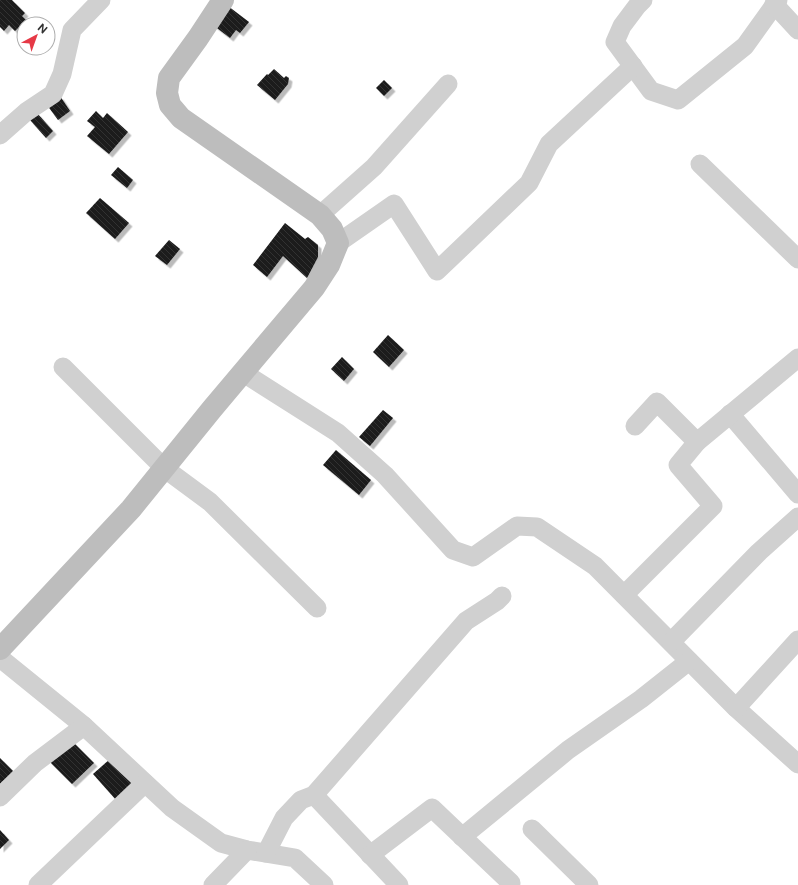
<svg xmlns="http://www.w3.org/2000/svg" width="798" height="885" viewBox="0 0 798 885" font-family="'Public Sans',sans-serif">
  <defs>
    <pattern id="building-back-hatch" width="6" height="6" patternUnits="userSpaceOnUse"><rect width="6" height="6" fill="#1a1a1a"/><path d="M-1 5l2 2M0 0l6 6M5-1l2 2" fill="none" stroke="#333"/></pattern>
    <filter id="shadow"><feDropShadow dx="3.5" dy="3.5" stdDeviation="0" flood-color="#0004"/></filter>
  </defs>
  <rect width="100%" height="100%" fill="#fff"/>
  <g fill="url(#building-back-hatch)" filter="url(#shadow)">
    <polygon points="0,0 12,0 25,13 22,16 26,20 15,31 9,25 4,31 0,27"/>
    <polygon points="228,6 249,22 240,33 236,30 230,38 213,25"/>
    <polygon points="274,69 284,78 286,76 289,78 288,84 275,100 257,85 267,74 268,75"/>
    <polygon points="384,80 392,88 384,96 376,88"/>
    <polygon points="60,96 70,111 58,120 47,105"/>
    <polygon points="96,111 103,118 107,113 128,132 109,154 87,136 95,127 87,121"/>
    <polygon points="37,113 53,131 46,138 30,120"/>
    <polygon points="118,167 133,180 127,188 111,175"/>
    <polygon points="100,198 129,223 115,239 86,213"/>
    <polygon points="285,223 305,239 308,237 318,245 318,257 307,278 283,256 267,277 253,265"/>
    <polygon points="169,240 180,249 167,265 155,256"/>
    <polygon points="388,335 404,350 389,367 373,352"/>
    <polygon points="342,357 354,369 344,381 331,369"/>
    <polygon points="383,410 393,418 370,446 359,437"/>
    <polygon points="336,450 371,480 359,495 323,465"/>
    <polygon points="70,739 94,763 72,784 48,760"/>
    <polygon points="0,758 13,771 0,784"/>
    <polygon points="110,759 134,786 117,801 93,774"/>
    <polygon points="0,830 9,840 0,849"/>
  </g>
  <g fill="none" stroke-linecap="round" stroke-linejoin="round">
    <g stroke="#d0d0d0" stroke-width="19">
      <polyline points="643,0 637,6 622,26 615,42 651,91 678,100 745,46 778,0"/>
      <polyline points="774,4 798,30"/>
      <polyline points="0,135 26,112 53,94 62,74 72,30 101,0"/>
      <polyline points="700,164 798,259"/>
      <polyline points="320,215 374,167 448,84"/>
      <polyline points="338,243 394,204 437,271 529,183 549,144 633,66"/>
      <polyline points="63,367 164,468 210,502 317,608"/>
      <polyline points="242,372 338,433 385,475 453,550 473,557 517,526 537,527 595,566 736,708 798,764"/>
      <polyline points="730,414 798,494"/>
      <polyline points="635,426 657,402 697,442 798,358"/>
      <polyline points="624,595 713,506 678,465 697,442"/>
      <polyline points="671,642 759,552 798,517"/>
      <polyline points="0,658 84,726 172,808 221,843 247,850 295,858 324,885"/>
      <polyline points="736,708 798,640"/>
      <polyline points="314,795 399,885"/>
      <polyline points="0,797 35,763 84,726"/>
      <polyline points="532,829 589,885"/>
      <polyline points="462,837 568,750 641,699 689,661"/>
      <polyline points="266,853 284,818 301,800 314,795 466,621 497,601 502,596"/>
      <polyline points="370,855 432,808 511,883"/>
      <polyline points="38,885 145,783"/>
      <polyline points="213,885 247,850"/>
    </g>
    <polyline stroke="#bdbdbd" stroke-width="22" points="0,649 131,509 212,409 314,288 329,265 338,243 332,229 320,215 181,118 170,105 167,93 169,78 198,38 223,0"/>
  </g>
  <g transform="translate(36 36) rotate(41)"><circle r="19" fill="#ffffff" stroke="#adadad"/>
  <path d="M0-3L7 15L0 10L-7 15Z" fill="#e63946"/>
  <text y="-6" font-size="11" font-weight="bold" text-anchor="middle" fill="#333333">N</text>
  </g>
</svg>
